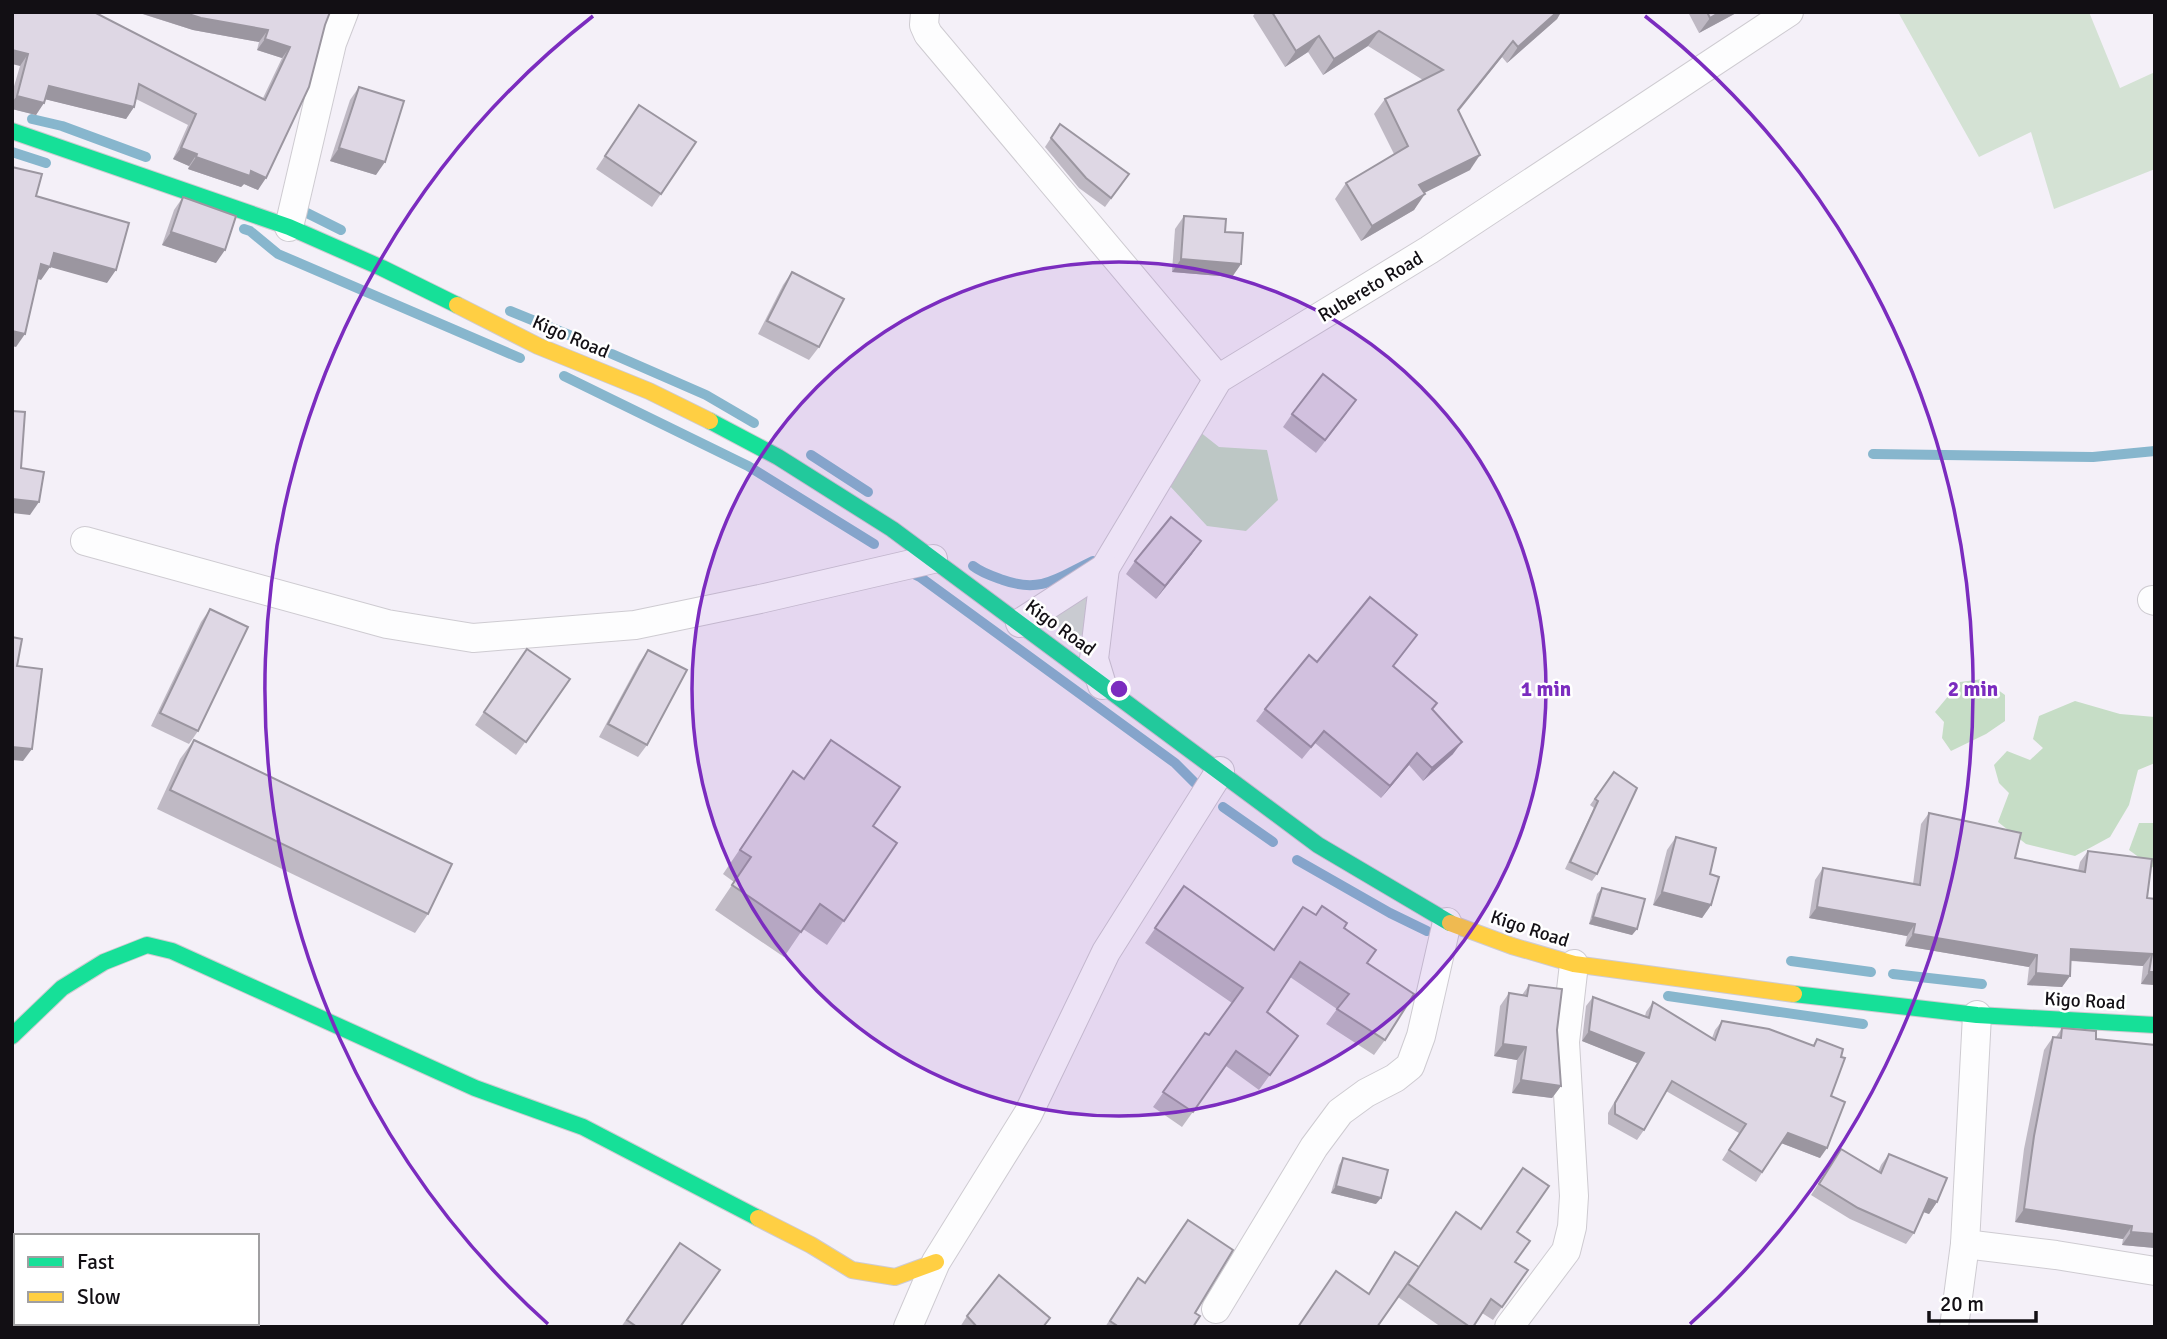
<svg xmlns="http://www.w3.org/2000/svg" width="2167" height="1339" viewBox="0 0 2167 1339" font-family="Signika,sans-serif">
  <rect width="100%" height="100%" fill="#f4f0f8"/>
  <g fill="#d4e2d4">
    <polygon points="1898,12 2089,12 2120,88 2155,72 2155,169 2054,209 2031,132 1979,157"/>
    <polygon points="1096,583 1083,635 1071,638 1062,631 1045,611"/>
  </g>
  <g fill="#c6ddc6">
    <polygon points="1200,432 1219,447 1267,450 1278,500 1246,531 1207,526 1169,485"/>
    <polygon points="1983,679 2005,695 2005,721 1986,734 1951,751 1942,738 1944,722 1935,712 1960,682"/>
    <polygon points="2075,701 2120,714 2155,717 2155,763 2138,770 2129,805 2110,837 2075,856 2026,844 1998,822 2009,793 1999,783 1994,765 2007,751 2030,760 2043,748 2033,739 2039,716"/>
    <polygon points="2139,823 2155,823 2155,869 2129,850"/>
  </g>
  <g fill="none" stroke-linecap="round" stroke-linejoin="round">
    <g stroke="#87b6cd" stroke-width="10">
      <polyline points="32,119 62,126 146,157"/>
      <polyline points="12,152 46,163"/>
      <polyline points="300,206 299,209 341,230"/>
      <polyline points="244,229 250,231 278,254 520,358"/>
      <polyline points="510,311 574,337"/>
      <polyline points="612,354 706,395 754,423"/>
      <polyline points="564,376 748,466 874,544"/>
      <polyline points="1873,454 2093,457 2155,451"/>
      <polyline points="811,455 868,492"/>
      <path d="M973,566C982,573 992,576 1003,580C1042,594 1059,577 1093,561"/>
      <polyline points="906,570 920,577 1175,763 1195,783"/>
      <polyline points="1223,807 1273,842"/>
      <polyline points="1297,860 1390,913 1427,931"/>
      <polyline points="1791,961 1871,972"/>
      <polyline points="1893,974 1982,984"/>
      <polyline points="1668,996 1863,1024"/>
    </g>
    <defs>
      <g id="street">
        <polyline points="925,12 924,25 928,34 1218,379"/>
        <polyline points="289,227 332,43 344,12"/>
        <polyline points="85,541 387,624 473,638 635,625 760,599 933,559"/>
        <polyline points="2152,600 2155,601"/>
        <polyline points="1020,623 1105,568 1218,379 1429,250 1789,12"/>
        <polyline points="1102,685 1094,659 1105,568"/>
        <polyline points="1965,1244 2056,1255 2155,1271"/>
        <polyline points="1216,1309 1314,1147 1340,1112 1366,1093 1395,1078 1410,1066 1421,1036 1447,922"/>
        <polyline points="908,1327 936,1262 1028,1114 1106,952 1220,771"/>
        <polyline points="1509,1327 1566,1251 1572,1227 1574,1196 1565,1042 1574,964"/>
        <polyline points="1954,1327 1965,1244 1977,1015"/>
      </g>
      <g id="fast">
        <polyline points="12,131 289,227 382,268 457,305"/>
        <polyline points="710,421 778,457 892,529 1318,845 1450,923"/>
        <polyline points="1794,994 1977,1015 2155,1025"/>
        <polyline points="12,1036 62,988 104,962 147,945 172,951 475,1088 583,1127 758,1218"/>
      </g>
      <g id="slow">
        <polyline points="457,305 538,346 649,391 710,421"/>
        <polyline points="1450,923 1512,946 1574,964 1794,994"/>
        <polyline points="758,1218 811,1245 852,1270 895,1277 936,1262"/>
      </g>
    </defs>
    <use href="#street" stroke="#cecbd1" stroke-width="30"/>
    <use href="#fast" stroke="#cecbd1" stroke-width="18"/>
    <use href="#slow" stroke="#cecbd1" stroke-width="18"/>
    <use href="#street" stroke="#fdfdfe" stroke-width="28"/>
    <use href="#fast" stroke="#16e098" stroke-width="16"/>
    <use href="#slow" stroke="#ffcf43" stroke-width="16"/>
  </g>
  <g fill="#bfb9c4">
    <polygon points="12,12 263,98 282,58 257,50 259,42 193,30 136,12 330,12 258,190 244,184 241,187 188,169 189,166 173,159 188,125 136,99 134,107 126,119 45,99 36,115 12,109 12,93 20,66"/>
    <polygon points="1256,12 1561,12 1557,19 1507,63 1502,57 1459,111 1470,170 1424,193 1414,210 1361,241 1335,199 1346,183 1394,154 1374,114 1385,99 1423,80 1368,46 1323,75 1308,52 1285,67 1253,16"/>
    <polygon points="1688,12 1738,12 1699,33"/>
    <polygon points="359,87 376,175 330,161 350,100"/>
    <polygon points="639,105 696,142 652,207 596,169"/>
    <polygon points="1060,124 1129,174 1105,207 1079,188 1045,147"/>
    <polygon points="183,197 216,263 162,245 174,210"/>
    <polygon points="1184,216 1225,232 1241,264 1232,277 1172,272 1175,229"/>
    <polygon points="792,272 819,347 809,360 758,334 783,285"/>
    <polygon points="1347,413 1316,453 1283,427 1292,414"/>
    <polygon points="1192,554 1156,599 1126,574 1135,561"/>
    <polygon points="210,609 198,731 189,744 151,726 201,622"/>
    <polygon points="1417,635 1394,666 1432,709 1453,754 1423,781 1409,765 1381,798 1315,743 1302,759 1256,721 1265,709 1317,662"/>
    <polygon points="527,649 570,679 516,755 475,725"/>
    <polygon points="648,650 647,745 638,757 599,737 639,663"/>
    <polygon points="194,740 428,914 415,933 157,809 180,759"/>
    <polygon points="831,740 873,826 897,843 827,945 803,929 784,957 715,910 734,882 723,874 776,796 804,779"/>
    <polygon points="1614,772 1597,874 1592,881 1565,869 1594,808 1590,805"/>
    <polygon points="1929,813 2015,858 2078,871 2080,862 2088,851 2147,898 2155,899 2155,985 2141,984 2143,966 2071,961 2070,976 2062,987 2027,985 2029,967 1905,946 1907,936 1809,918 1815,880 1823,868 1913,884 1921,824"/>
    <polygon points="1676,837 1710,874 1711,905 1702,918 1653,905 1667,850"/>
    <polygon points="1184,886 1274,950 1316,915 1344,928 1367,963 1385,1040 1374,1055 1326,1024 1337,1009 1290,977 1267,1012 1298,1036 1259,1090 1226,1066 1182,1127 1153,1107 1205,1033 1209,1035 1232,1003 1145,943"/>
    <polygon points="1602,888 1637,929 1632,935 1589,924 1597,894"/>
    <polygon points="1529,985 1557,1030 1561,1086 1552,1098 1512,1093 1517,1060 1494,1056 1500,1006 1509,993 1522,995"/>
    <polygon points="1593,997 1645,1016 1646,1012 1653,1002 1712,1038 1715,1030 1722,1021 1813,1045 1817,1039 1841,1057 1831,1096 1820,1158 1781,1143 1756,1182 1722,1160 1739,1133 1666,1091 1644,1130 1637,1140 1608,1124 1608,1113 1637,1063 1582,1041 1586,1006"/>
    <polygon points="2062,1028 2096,1039 2155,1248 2122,1245 2123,1239 2015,1222 2024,1149 2044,1050 2053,1037 2056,1037"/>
    <polygon points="1841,1149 1878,1172 1881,1165 1889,1154 1937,1202 1929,1214 1923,1212 1914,1233 1906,1244 1850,1219 1811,1195"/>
    <polygon points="1343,1158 1376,1204 1331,1193 1339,1165"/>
    <polygon points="1481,1229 1517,1232 1515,1262 1528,1270 1493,1320 1482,1313 1473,1327 1441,1327 1398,1297 1369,1293 1395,1252 1419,1267"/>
    <polygon points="680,1243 680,1327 621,1327"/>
    <polygon points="1138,1278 1195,1313 1193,1327 1105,1327"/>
    <polygon points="967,1316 1044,1327 960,1327"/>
  </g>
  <g fill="#9b96a0">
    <polygon points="137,12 182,12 268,30 259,42 193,30"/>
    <polygon points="1557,12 1561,12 1557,19 1507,63 1518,47"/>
    <polygon points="1720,12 1738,12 1699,33 1710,18"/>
    <polygon points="1379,31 1368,46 1323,75 1334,59"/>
    <polygon points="1319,36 1308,52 1285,67 1296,51"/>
    <polygon points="265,39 290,47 282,58 257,50"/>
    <polygon points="1513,41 1502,57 1447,125 1458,110"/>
    <polygon points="12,50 28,54 20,66 12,64"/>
    <polygon points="49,86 134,107 126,119 40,98"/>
    <polygon points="17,96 44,103 36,115 12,109 12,102"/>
    <polygon points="181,148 197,154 189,166 173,159"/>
    <polygon points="339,148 385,162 376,175 330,161"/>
    <polygon points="1480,155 1470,170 1408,201 1419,185"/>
    <polygon points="196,157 251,171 266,178 258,190 244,184 241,187 188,169"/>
    <polygon points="1425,194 1414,210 1361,241 1372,226"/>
    <polygon points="171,232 225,250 216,263 162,245"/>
    <polygon points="54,253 116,270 107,283 50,267 41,280 32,277 41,264"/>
    <polygon points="1181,259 1241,264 1232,277 1172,272"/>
    <polygon points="12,331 25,334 16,347 12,346"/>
    <polygon points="12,499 39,502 30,515 12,513"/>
    <polygon points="1201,541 1192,554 1156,599 1165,586"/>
    <polygon points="1462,742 1453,754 1423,781 1432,768"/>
    <polygon points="12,747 32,749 23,761 12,760"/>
    <polygon points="1417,753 1409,765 1381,798 1390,786"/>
    <polygon points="1662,892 1711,905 1702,918 1653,905"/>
    <polygon points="1817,907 1915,924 1907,936 1809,918"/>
    <polygon points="1593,917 1637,929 1632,935 1589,924"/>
    <polygon points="1913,934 2037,955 2029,967 1905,946"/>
    <polygon points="2071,949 2152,954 2143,966 2063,960"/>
    <polygon points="2149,972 2155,972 2155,985 2141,984"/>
    <polygon points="2036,973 2070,976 2062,987 2027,985"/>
    <polygon points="1589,1031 1644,1053 1637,1063 1582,1041"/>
    <polygon points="1503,1044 1526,1047 1517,1060 1494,1056"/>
    <polygon points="1521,1080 1561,1086 1552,1098 1512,1093"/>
    <polygon points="1788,1133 1827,1148 1820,1158 1781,1143"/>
    <polygon points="1336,1186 1381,1198 1376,1204 1331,1193"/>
    <polygon points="1929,1199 1937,1202 1929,1214 1921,1211"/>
    <polygon points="2024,1209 2132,1226 2123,1239 2015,1222"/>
    <polygon points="2131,1232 2155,1234 2155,1248 2122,1245"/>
  </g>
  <g fill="#ded7e4" stroke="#9b96a0" stroke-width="2">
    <polygon points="12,12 94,12 265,100 290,47 265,39 268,30 201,18 182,12 330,12 325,25 309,87 266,178 251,171 250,176 196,157 197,154 181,148 196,114 139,84 134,107 49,86 44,103 17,96 28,54 12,50"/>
    <polygon points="1272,12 1557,12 1518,47 1513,41 1458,110 1480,155 1419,185 1425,194 1372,226 1346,183 1408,146 1385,99 1443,70 1379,31 1334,59 1319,36 1296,51"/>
    <polygon points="1707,12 1720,12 1710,18"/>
    <polygon points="359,87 404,101 385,162 339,148"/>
    <polygon points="639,105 696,142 661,194 605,156"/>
    <polygon points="1060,124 1129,174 1111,198 1086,178 1051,138"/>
    <polygon points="12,167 42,174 36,196 129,223 116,270 54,253 50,267 41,264 25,334 12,331"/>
    <polygon points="183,197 236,216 225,250 171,232"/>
    <polygon points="1184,216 1226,219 1225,232 1243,233 1241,264 1181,259"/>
    <polygon points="792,272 844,299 819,347 767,321"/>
    <polygon points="1323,374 1356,400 1325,440 1292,414"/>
    <polygon points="12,411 25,412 21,468 44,472 39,502 12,499"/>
    <polygon points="1171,517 1201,541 1165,586 1135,561"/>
    <polygon points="1370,597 1417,635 1393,666 1437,703 1432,709 1462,742 1432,768 1417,753 1390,786 1324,731 1311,747 1265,709 1309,655 1317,662"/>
    <polygon points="210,609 248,627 198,731 160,713"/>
    <polygon points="12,637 22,639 17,666 42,669 32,749 12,747"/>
    <polygon points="527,649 570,679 526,742 484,712"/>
    <polygon points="648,650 687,670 647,745 608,724"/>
    <polygon points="194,740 452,864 428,914 170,790"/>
    <polygon points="831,740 900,787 873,826 897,843 844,921 820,904 801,932 732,885 751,857 740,850 793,771 804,779"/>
    <polygon points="1614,772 1637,788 1597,874 1570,862 1598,801 1595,799"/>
    <polygon points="1929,813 2021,833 2015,858 2085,872 2088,851 2152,859 2147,898 2155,899 2155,972 2149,972 2152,954 2071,949 2070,976 2036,973 2037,955 1913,934 1915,924 1817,907 1823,868 1920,885"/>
    <polygon points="1676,837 1716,848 1710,874 1719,877 1711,905 1662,892"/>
    <polygon points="1184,886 1274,950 1303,907 1316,915 1322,906 1347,923 1344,928 1376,950 1367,963 1414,994 1385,1040 1337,1009 1349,994 1300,962 1267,1012 1298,1036 1270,1075 1236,1051 1193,1112 1163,1092 1205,1033 1209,1035 1243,988 1155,928"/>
    <polygon points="1602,888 1645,899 1637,929 1593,917"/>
    <polygon points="1529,985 1562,989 1557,1030 1561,1086 1521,1080 1526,1047 1503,1044 1509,993 1527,996"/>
    <polygon points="1593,997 1649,1018 1653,1002 1715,1040 1722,1021 1769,1029 1814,1046 1817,1039 1843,1049 1841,1057 1845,1058 1831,1096 1845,1102 1827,1148 1788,1133 1762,1172 1729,1150 1746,1124 1672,1081 1644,1130 1615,1114 1615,1103 1644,1053 1589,1031"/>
    <polygon points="2062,1028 2096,1031 2096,1039 2155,1045 2155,1234 2131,1232 2132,1226 2024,1209 2034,1136 2053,1037 2061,1038"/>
    <polygon points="1841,1149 1881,1173 1889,1154 1947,1178 1937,1202 1929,1199 1914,1233 1858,1208 1819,1184"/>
    <polygon points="1343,1158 1388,1170 1381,1198 1336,1186"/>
    <polygon points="1523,1168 1549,1186 1517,1232 1530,1241 1515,1262 1528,1270 1502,1307 1491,1299 1473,1327 1470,1327 1408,1284 1419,1267 1377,1327 1298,1327 1336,1271 1369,1294 1395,1252 1419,1267 1456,1212 1481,1229"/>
    <polygon points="1188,1220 1233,1250 1195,1313 1200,1316 1193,1327 1119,1327 1110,1321 1138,1278 1145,1283"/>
    <polygon points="680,1243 720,1270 680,1327 637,1327 627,1320"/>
    <polygon points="999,1275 1050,1318 1043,1327 977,1327 967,1316"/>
  </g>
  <circle cx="1119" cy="689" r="427" fill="#7b2cbf" fill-opacity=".12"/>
  <g fill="none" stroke="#7b2cbf" stroke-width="3.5">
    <circle cx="1119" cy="689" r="427"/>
    <path d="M548 1324A854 854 0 0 1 593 16M1645 16A854 854 0 0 1 1690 1324"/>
  </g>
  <g text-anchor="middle" stroke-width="5" stroke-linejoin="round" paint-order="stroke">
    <g font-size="19" fill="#120f14" stroke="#fff">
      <text transform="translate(1370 286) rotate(-31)" y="7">Rubereto Road</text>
      <text transform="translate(571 336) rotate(23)" y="7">Kigo Road</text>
      <text transform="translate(1061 627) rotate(36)" y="7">Kigo Road</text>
      <text transform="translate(1530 928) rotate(18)" y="7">Kigo Road</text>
      <text transform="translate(2085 1000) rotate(3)" y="7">Kigo Road</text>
    </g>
  </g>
  <circle cx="1119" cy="689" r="10" fill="#7b2cbf" stroke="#fff" stroke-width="3.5"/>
  <g font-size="21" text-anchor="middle" font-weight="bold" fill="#7b2cbf" stroke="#fff" stroke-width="5" stroke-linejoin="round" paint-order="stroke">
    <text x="1546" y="696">1 min</text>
    <text x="1973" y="696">2 min</text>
  </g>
  <rect width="2167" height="1339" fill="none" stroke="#120f14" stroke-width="28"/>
  <rect x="14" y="1234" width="245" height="91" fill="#ffffff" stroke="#a09fa1" stroke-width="2"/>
  <rect x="28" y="1257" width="35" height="10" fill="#16e098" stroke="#a09fa1" stroke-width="2"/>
  <text x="77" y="1269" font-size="21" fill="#120f14">Fast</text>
  <rect x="28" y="1292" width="35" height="10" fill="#ffcf43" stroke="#a09fa1" stroke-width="2"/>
  <text x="77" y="1304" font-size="21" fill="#120f14">Slow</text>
  <path d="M1929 1311v10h107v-10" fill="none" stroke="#120f14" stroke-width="3.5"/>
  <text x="1940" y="1311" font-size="21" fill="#120f14" stroke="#ffffff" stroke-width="5" paint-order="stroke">20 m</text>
</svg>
